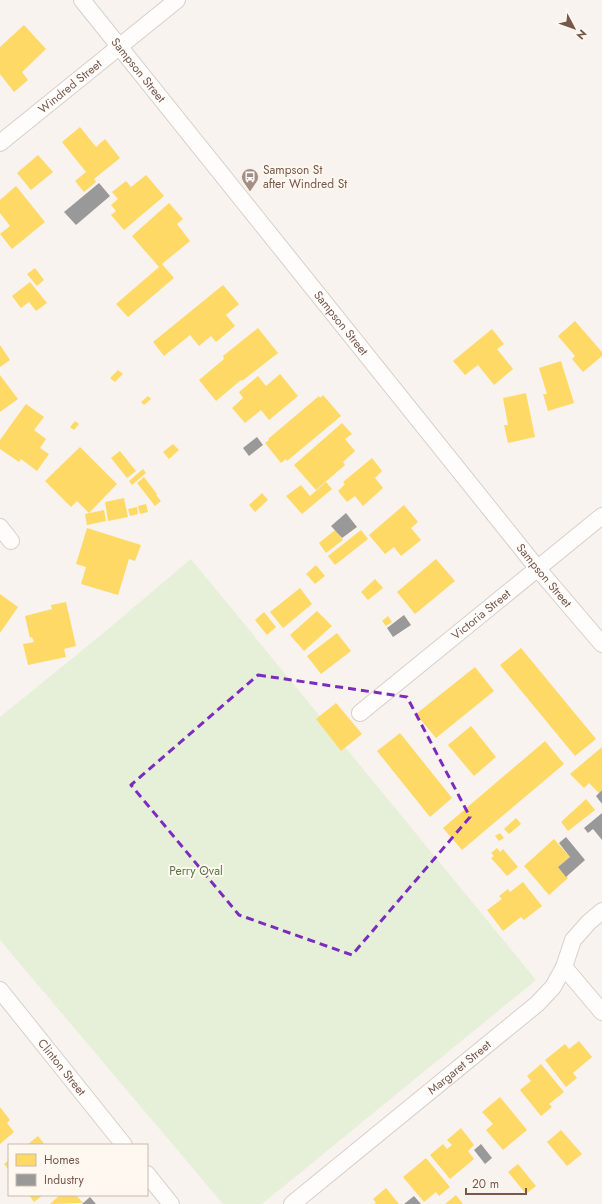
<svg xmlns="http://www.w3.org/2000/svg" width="602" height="1204" viewBox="0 0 602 1204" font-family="Jost,sans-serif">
  <rect width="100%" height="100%" fill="#f8f3ee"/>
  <polygon fill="#e6efd8" points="191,559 536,980 262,1204 223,1204 0,940 0,717 101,635"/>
  <g fill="#ffd966">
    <polygon points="24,25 46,49 22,72 28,80 14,92 0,74 0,47"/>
    <polygon points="80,127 96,147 105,139 120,158 94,179 96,182 84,192 75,181 86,172 62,142"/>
    <polygon points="38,155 53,172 31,190 17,173"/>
    <polygon points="146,175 164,196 124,230 111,215 116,211 111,205 118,199 112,192 126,181 131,187"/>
    <polygon points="16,186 45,222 12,249 0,234 10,226 0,213 0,200"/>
    <polygon points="169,203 183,219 177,224 190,241 162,264 174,278 128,317 116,304 159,267 132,236"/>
    <polygon points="35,268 44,280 37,286 27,274"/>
    <polygon points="30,282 47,303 36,311 29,302 21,308 12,296"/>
    <polygon points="223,285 239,304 226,315 235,326 216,342 211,336 199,346 190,335 164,356 153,342"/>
    <polygon points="575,321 602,352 602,356 583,372 572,359 575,356 558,336"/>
    <polygon points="258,328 278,353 242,381 241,380 216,401 199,380 224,359 223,356"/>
    <polygon points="492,329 504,344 497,349 513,369 494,385 478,365 465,375 453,361"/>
    <polygon points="0,345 10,360 0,367"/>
    <polygon points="561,361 574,403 548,411 543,394 547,394 539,368"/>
    <polygon points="118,370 123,374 115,382 110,378"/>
    <polygon points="280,374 298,396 269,420 261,410 245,423 232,408 243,398 239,392 258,376 266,386"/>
    <polygon points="0,375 18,399 0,412"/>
    <polygon points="526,393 535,437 508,443 504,425 508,425 503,398"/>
    <polygon points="323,395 341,416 287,461 286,459 281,463 265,443 269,440 268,439 319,396 320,398"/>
    <polygon points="148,396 151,399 144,405 141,402"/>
    <polygon points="26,404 44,417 34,430 46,439 40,448 49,454 37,471 21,459 19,462 0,449 0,440"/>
    <polygon points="75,421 79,424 74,430 70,427"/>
    <polygon points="342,423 352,434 345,439 355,451 343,462 345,465 316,490 294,465"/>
    <polygon points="173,444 179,450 169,459 163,452"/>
    <polygon points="80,447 117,484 89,513 77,501 71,507 45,481"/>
    <polygon points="120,451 136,471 127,478 111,458"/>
    <polygon points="372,458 382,471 375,478 383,488 363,506 355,496 347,502 338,491 345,484 343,482"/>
    <polygon points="143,469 146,473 132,485 129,481"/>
    <polygon points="144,477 157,494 156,495 161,501 155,506 137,483"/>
    <polygon points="326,482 332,489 302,514 286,496 301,485 310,496"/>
    <polygon points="262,493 268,500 255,512 249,505"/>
    <polygon points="124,498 128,517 108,521 105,502"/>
    <polygon points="146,504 148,512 140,514 138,506"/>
    <polygon points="404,505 418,522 411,528 421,540 401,556 394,547 385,554 369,535"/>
    <polygon points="137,507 138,514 130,516 128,509"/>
    <polygon points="104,510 106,521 87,525 85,514"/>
    <polygon points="87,528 141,545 135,561 129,559 118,595 81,584 86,567 76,564"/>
    <polygon points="335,530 343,540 326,553 319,543"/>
    <polygon points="361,530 368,539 335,565 328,556"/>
    <polygon points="436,559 455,581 415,614 397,592"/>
    <polygon points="316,565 325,576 315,584 306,574"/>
    <polygon points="375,579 383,588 368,600 361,592"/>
    <polygon points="300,588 312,604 283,628 270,612"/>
    <polygon points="0,594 18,607 0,633"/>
    <polygon points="66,602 76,646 64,649 66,657 28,665 23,644 34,642 32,637 30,638 25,616 52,609 51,605"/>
    <polygon points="317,611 332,626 304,651 290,635"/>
    <polygon points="264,612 276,627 267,635 255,620"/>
    <polygon points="388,616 392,622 386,626 382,621"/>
    <polygon points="337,633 351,651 321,674 307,656"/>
    <polygon points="521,648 596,739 575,756 500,665"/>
    <polygon points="475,667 494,691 436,738 416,714"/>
    <polygon points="336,703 362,734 341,751 316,719"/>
    <polygon points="471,726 496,757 474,776 448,745"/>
    <polygon points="400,733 452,798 430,817 377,751"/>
    <polygon points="545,741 564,764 462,850 443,828"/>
    <polygon points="602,747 602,790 599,793 589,783 584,788 570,774"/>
    <polygon points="586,799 595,810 568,831 561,822"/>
    <polygon points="516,818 521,824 509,834 504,829"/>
    <polygon points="500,833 504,838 499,841 495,836"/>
    <polygon points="554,839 570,857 558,867 568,878 549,895 524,866"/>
    <polygon points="497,848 500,852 503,849 518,867 507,876 491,858 494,856 491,853"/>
    <polygon points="523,882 542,906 524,920 521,917 503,931 487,910 502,899 499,896 508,889 510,892"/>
    <polygon points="579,1041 592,1057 573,1073 577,1078 566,1087 545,1060 565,1044 569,1049"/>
    <polygon points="541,1064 564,1092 549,1104 552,1107 541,1116 520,1090 531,1081 527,1076"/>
    <polygon points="500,1097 527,1130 503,1150 486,1130 493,1124 482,1112"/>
    <polygon points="0,1107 10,1120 7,1123 14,1132 0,1144"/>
    <polygon points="461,1128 474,1145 468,1151 474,1159 450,1179 430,1155 443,1144 447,1149 452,1145 447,1140"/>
    <polygon points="561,1130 582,1154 567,1166 547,1142"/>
    <polygon points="38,1136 45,1145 27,1145"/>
    <polygon points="426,1158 450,1187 439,1196 436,1192 424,1202 403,1177"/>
    <polygon points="9,1160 9,1170 4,1164"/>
    <polygon points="518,1164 536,1186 526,1194 508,1172"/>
    <polygon points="386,1188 399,1204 374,1204 376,1203 373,1199"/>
    <polygon points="29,1195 43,1195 34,1202"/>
    <polygon points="60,1195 76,1195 83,1203 50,1204"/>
    <polygon points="456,1195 463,1204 445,1204"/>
  </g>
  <g fill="#999">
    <polygon points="99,183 110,196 76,225 64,212"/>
    <polygon points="257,437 263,445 249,456 243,448"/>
    <polygon points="346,513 357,527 342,538 331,526"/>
    <polygon points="404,615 411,625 393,637 387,628"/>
    <polygon points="602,790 602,804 596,796"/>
    <polygon points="602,813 602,840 593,829 588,833 584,828"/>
    <polygon points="566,837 585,860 566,877 558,867 570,857 559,843"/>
    <polygon points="481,1144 492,1158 485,1164 474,1150"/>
    <polygon points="414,1196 421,1204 404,1204"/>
    <polygon points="90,1197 96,1204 82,1204"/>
  </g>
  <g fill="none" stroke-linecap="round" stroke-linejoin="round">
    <defs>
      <g id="minor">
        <path id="s1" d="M82,0L538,569L602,644"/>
        <path id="s2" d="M0,143L177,0"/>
        <polyline points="0,527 11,541"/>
        <path id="s3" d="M360,713L602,516"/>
        <polyline points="564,967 602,1012"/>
        <path id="s4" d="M0,990L124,1145"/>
        <polyline points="147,1174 171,1204"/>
        <path id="s5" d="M292,1204L537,1004L553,987L564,967L573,940L589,922L602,911"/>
      </g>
    </defs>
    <use href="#minor" stroke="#d7cfca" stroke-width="18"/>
    <use href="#minor" stroke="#fefdfc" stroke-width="16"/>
  </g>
  <path fill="none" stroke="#7b2cbf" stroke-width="3" stroke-dasharray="8 5" stroke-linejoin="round" d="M258,675L407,697L470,817L352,955L239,915L131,785Z"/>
  <defs>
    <symbol id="bus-pin" viewBox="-11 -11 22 30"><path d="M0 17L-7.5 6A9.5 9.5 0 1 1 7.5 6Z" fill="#a58e84" stroke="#fff8f0"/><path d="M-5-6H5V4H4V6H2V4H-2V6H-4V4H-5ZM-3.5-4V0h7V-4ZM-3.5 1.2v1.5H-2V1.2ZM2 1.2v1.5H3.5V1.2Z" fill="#fff"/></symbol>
  </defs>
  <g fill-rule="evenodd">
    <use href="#bus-pin" x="240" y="167" width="20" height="27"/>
  </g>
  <g text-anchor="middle" stroke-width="4" stroke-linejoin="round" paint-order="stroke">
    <g font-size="12" fill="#78584b" stroke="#fff8f0">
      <text dy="4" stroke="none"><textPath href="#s1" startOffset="90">Sampson Street</textPath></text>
      <text dy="4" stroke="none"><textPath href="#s2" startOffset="90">Windred Street</textPath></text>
      <text dy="4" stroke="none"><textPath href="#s1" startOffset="414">Sampson Street</textPath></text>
      <text dy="4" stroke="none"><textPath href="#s1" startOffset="738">Sampson Street</textPath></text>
      <text dy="4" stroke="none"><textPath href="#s3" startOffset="156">Victoria Street</textPath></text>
      <text dy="4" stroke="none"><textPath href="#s4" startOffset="99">Clinton Street</textPath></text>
      <text dy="4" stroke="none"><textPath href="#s5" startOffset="216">Margaret Street</textPath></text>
    </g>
    <g font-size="12" fill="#78584b" stroke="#fff8f0" text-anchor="start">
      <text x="263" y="174">Sampson St<tspan x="263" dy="14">after Windred St</tspan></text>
    </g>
    <g font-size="12" fill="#557840" stroke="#fff8f0">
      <text x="196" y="875">Perry Oval</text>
    </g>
  </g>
  <rect x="8" y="1144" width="140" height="52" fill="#fff8f0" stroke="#c9b8ae"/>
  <rect x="16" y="1154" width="20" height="12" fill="#ffd966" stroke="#c9b8ae"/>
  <text x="44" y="1164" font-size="12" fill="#78584b">Homes</text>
  <rect x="16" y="1174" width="20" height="12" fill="#999999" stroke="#c9b8ae"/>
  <text x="44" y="1184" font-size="12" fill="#78584b">Industry</text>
  <g transform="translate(574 28) rotate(131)" stroke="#fff8f0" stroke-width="3" paint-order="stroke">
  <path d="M0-3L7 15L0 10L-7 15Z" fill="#78584b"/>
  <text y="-6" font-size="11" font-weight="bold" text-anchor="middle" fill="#78584b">N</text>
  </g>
  <path d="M466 1188v6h60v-6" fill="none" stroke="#78584b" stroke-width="2"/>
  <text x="472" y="1188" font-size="12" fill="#78584b" stroke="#fff8f0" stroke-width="3" paint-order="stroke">20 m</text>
</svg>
